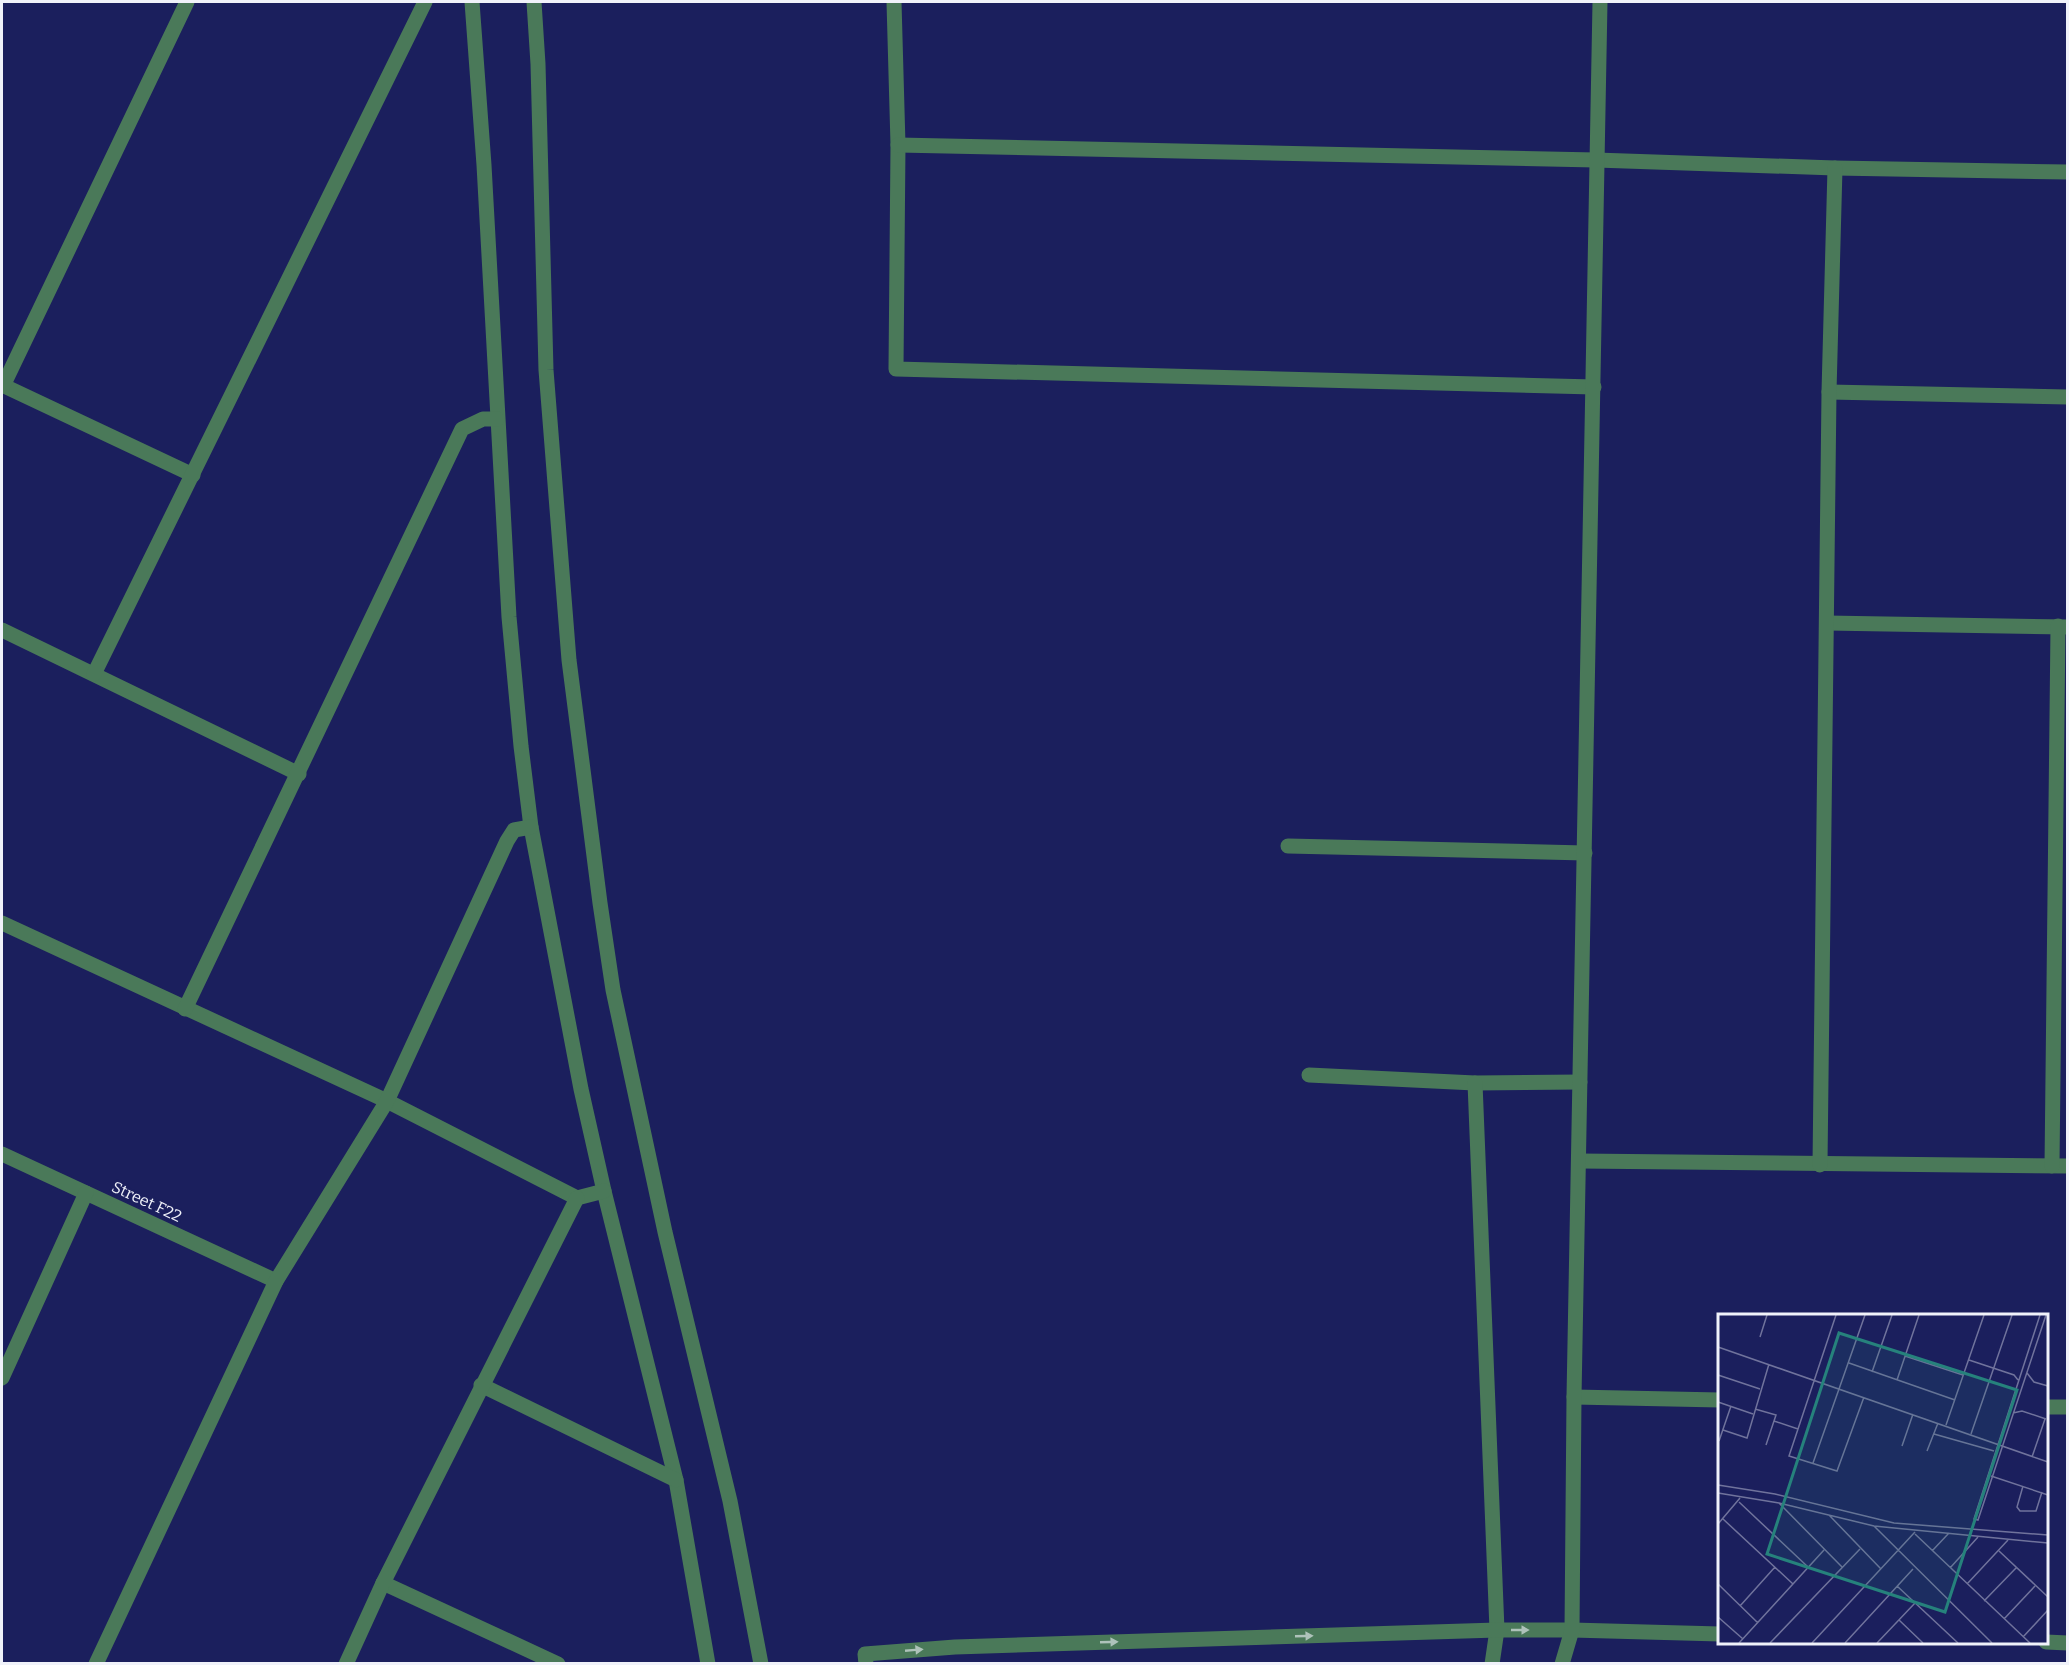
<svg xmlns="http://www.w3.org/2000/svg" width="2069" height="1665" viewBox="0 0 2069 1665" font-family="Bitter,serif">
  <rect width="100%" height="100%" fill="#1b1f5d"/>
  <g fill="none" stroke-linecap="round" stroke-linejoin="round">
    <g stroke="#4a7959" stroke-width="15">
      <polyline points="472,2 484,165 509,617 521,746 531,827 581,1089 604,1191 676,1480 708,1664"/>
      <polyline points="534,2 538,64 546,370 569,660 600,903 613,990 665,1232 730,1501 761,1664"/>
      <polyline points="894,2 898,145 896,369 1594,387"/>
      <polyline points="898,145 1596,160 1835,168 2068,172"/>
      <polyline points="2,385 193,475"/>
      <polyline points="3,386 187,2"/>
      <polyline points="1829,392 2068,397"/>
      <polyline points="1827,623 2068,627"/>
      <polyline points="2,630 299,774"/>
      <polyline points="94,674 425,2"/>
      <polyline points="1288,846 1585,853"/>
      <polyline points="2,923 387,1101 577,1198 604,1191"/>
      <polyline points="185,1009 462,429 483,419 497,419"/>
      <polyline points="1309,1075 1475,1083 1580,1082"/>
      <polyline points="1475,1083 1497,1630 1492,1664"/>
      <polyline points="2,1154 276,1281"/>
      <polyline points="1579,1161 2068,1166"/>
      <polyline points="1820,1165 1829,392 1835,168"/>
      <polyline points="2052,1166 2058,626"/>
      <polyline points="2,1378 86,1193"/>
      <polyline points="481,1385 676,1480"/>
      <polyline points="1574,1397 1720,1400"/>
      <polyline points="2046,1407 2068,1407"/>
      <polyline points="383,1583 558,1664"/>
      <polyline points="2046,1642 2068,1643"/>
      <polyline points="96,1664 276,1281 387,1101 507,841 514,830 531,827"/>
      <polyline points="346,1664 383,1583 577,1198"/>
      <polyline points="866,1664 865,1654 955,1647 1497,1630 1572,1630 1720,1634"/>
      <polyline points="1562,1664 1572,1630 1574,1397 1600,2"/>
    </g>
  </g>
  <defs><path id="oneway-solid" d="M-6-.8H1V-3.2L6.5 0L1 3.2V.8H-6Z" transform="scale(1.5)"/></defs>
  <g fill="#aec2ba">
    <use href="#oneway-solid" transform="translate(1520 1630)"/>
    <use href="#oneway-solid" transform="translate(1304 1636) rotate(-2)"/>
    <use href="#oneway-solid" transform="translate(1109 1642) rotate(-2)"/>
    <use href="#oneway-solid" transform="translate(914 1650) rotate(-5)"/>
  </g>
  <g text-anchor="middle" stroke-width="4.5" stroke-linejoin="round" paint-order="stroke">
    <g font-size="16" fill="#f0f2fa" stroke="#1b1f5d">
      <text transform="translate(147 1201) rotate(25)" y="6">Street F22</text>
    </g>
  </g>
  <g transform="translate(1718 1314)">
    <rect width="330" height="330" fill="#1b1f5d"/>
    <path fill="none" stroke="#70739c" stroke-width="1.5" d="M118,1L71,142L119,157L146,83M322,1L256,205L260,206L328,1M42,23L49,1M0,33L330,148M187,42L245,61M251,46L296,61L300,66M131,49L237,86M154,58L174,1M309,59L316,68L330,72M0,61L42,75M179,66L201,1M0,88L35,100M37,95L58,101L48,131M295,99L304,97L328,105M56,107L80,115M228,111L266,1M5,116L29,124L51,50M216,120L276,137M253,120L294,1M1,127L13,92M184,132L195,100M209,137L220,109M314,143L327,105M95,149L147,1M273,162L330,181M0,171L57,180L176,209L330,221M305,172L299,193L302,197H318L324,178M0,179L61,189L156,212L330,229M21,188L90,253M61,189L124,253M111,201L163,255M5,205L75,270M0,210L22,184M156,212L274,329M197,220L312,329M214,237L231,219M281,237L330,283M232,254L260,223M0,270L40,309M249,270L290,226M179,272L240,329M266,287L298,254M22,292L57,253M0,303L25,325M286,305L317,272M181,306L205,329M305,323L330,296M21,329L106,236M52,329L142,235M94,329L197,218M127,329L195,255M159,329L197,289"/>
    <path fill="#26827c" fill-opacity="0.15" stroke="#26827c" stroke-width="3" d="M121,19L299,76L227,298L49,240Z"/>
    <rect width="330" height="330" fill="none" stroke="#f0f2fa" stroke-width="3"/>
  </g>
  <rect width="2069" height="1665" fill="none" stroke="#f0f2fa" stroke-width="6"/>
</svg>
